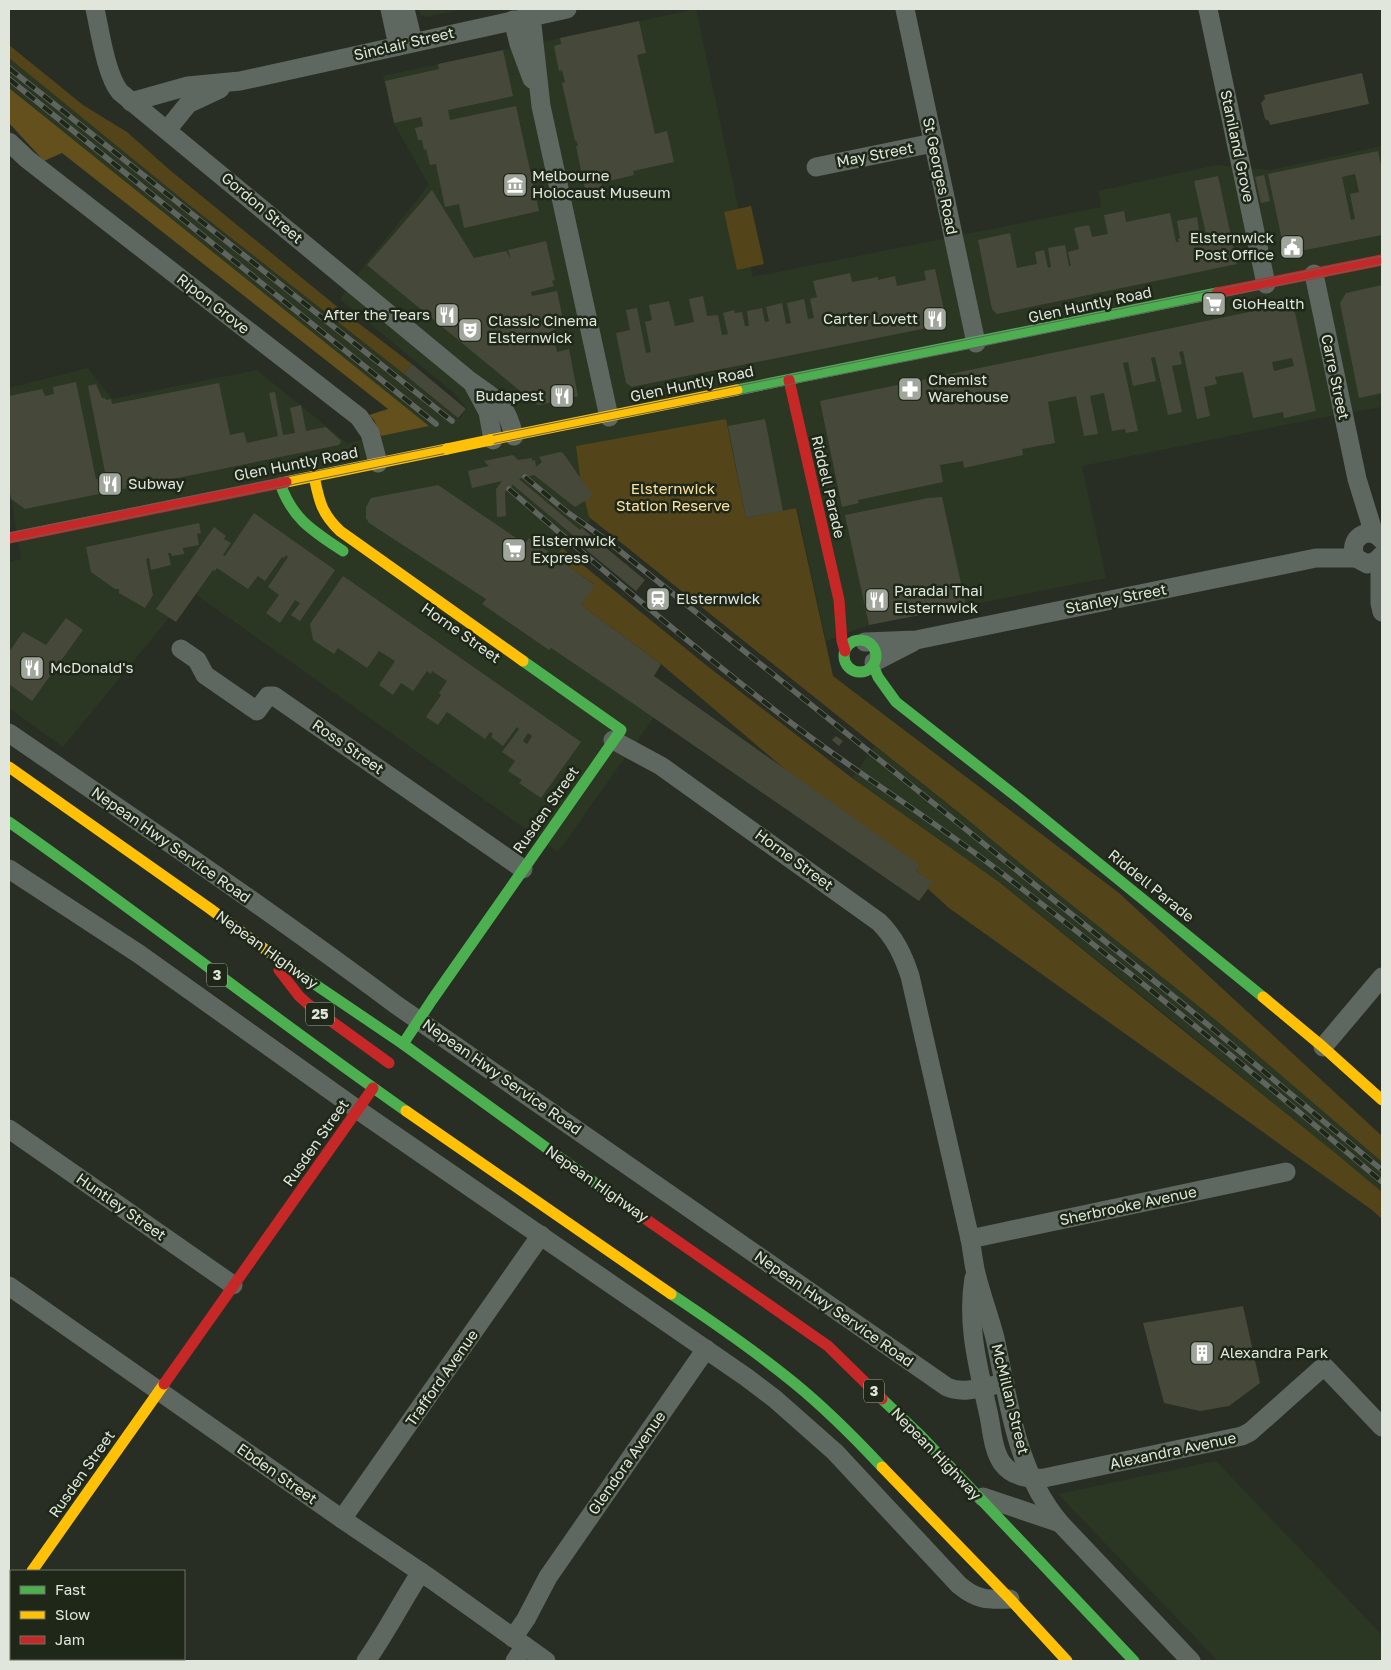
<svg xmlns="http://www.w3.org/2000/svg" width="1391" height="1670" viewBox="0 0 1391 1670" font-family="'Golos Text',sans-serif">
  <rect width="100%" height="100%" fill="#282e24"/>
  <g fill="#2b3723">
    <polygon points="419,9 463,9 426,17 420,14"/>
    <polygon points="696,9 753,277 1101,207 1098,191 1216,165 1271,170 1382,146 1382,407 1314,419 1082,466 1106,578 869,625 826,641 797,508 746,518 726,419 589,517 591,519 584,528 573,535 575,537 573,541 565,551 562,548 555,557 528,539 482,604 549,649 551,648 654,717 558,852 191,591 63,747 9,708 9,562 21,559 9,486 9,388 88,368 112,399 257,370 347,443 428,426 9,88 9,58 188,204 404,374 459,419 467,409 455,394 340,299 366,263 429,185 394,124 383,76"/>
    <polygon points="875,746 1186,996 1311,1099 1382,1162 1382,1192 1165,1014 999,882 852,778"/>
    <polygon points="1216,1461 1382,1635 1382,1661 1218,1661 1058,1494"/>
  </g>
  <g fill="#53441a">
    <polygon points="9,45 83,105 127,132 171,171 340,309 412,364 404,374 188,204 9,58"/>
    <polygon points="751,206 764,264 737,270 724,212"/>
    <path d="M726,419L746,518L796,508L833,676L1119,893L1382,1136V1162C1317,1106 1253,1050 1186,996C1111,936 1036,877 963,816L589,517L581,485L576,446Z"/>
    <polygon points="562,548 706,665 852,778 999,882 1334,1152 1382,1192 1382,1219 1372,1210 949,908 928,889 932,882 916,871 919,865 787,771 661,664 581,605 594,584 555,557"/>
  </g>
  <polygon fill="#63501c" points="9,88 429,426 381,436 374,420 369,415 388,409 62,153 44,161 9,123"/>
  <g fill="#464939" fill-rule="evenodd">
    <polygon points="639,21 646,53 637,55 655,134 667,131 674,162 633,171 634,175 601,183 602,190 586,194 576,146 578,146 576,140 575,141 562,83 565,82 562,70 559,71 554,46 561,44 560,38"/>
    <polygon points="503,50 513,96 448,110 450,120 516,106 539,211 464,228 459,204 445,207 436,164 430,165 426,149 424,150 422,140 418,140 415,128 423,126 421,117 394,123 385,81 439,69 438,64"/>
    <polygon points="1362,73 1369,104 1270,125 1269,121 1265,119 1261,103 1265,99 1264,95"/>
    <path d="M1378,151L1382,170V235L1285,254L1268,174ZM1355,174L1359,192L1350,194L1355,219L1351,220L1342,177Z"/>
    <polygon points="1264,175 1270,201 1261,203 1255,177"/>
    <polygon points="1218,176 1237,264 997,314 992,309 978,240 1010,233 1017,268 1037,264 1035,252 1044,250 1048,268 1051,267 1048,248 1065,245 1069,266 1071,266 1068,252 1079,249 1074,228 1089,225 1092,237 1108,234 1104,215 1124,211 1126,222 1170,213 1176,242 1179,242 1178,239 1180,238 1177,221 1197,217 1200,235 1206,234 1194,181"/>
    <polygon points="432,190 474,258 506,251 511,259 508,250 546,241 555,280 552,281 554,286 531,292 532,296 557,291 564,324 542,337 537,342 543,346 554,339 557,352 569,349 578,396 540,405 536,404 367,265"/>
    <polygon points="935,269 946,319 942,325 641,385 632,387 626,383 616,333 630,330 626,310 637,308 646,353 651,352 645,322 652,320 649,305 669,301 675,326 694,322 689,299 703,296 707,316 718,315 722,335 728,334 723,313 734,310 735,313 742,312 745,326 749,326 747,311 762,308 765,322 769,321 766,307 782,303 786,324 791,323 787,303 804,299 808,319 814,318 810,299 817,297 813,281 850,273 852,282 878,277 878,280 895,276 897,286 926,280 924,271"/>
    <polygon points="1382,285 1382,393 1359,398 1340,303 1346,293"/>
    <path d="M1293,303L1316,411L1284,418L1283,412L1253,418L1243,372L1215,377L1217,384L1204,387L1210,416L1197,419L1183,351L1179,352L1182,364L1172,366L1182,412L1168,415L1155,357L1151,358L1156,381L1133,386L1128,362L1123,363L1138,431L1126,433L1125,429L1112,431L1104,393L1090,396L1098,434L1084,436L1076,396L1048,402L1055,443L1022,449L1023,455L964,468L963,461L940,465L943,482L858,500L859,503L842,507L820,401ZM1292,358L1294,366L1274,371L1272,362Z"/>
    <polygon points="412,364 466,409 458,418 404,374"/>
    <polygon points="76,382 96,479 106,477 88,386 96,384 102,398 105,398 106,400 111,399 112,404 219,383 230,435 244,432 247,443 278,436 269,393 275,392 283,435 295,433 290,408 301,405 306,431 326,427 341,441 339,445 25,509 11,499 9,486 9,396 42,389 45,396 54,394 53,387"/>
    <polygon points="765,419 783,511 746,518 728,426"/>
    <polygon points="560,452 563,453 593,496 575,507 534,475 519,479 580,530 582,528 645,580 636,591 573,539 575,537 513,485 505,492 506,516 497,517 496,489 502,481 472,488 468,471 489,466 484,461 513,455 518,460 532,458 532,461 535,460 536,467 542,462 539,457"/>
    <polygon points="438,485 525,544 529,538 595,585 581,605 661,664 654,676 920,865 916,871 933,882 919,901 625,698 551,648 549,650 482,604 486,599 369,523 366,518 366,507 371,498"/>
    <polygon points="942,497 966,606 869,625 845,515 928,498"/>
    <polygon points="254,513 335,570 300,621 291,615 300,603 295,600 280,623 266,613 279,595 268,587 288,557 286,555 284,558 282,557 265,581 258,576 248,589 217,568 215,571 213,570 176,622 156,609 214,527 226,536 224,539 231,543 223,555 225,556"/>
    <polygon points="199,523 201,533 197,534 199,545 183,548 184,554 172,556 171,553 168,553 171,565 151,570 149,558 146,559 153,595 145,608 119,593 119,589 115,589 91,572 86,547"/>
    <path d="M343,576L581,742L541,798L519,783L522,780L508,771L515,761L502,752L519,729L517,727L503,746L491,737L493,734L490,732L485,739L447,712L438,725L426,717L441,695L439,693L447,681L432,671L431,674L427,671L413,691L401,683L393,695L379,685L395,661L379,651L367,668L338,648L334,654L313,640L310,624ZM528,733L532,736L527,744L523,741Z"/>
    <polygon points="66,618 83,630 32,701 9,684 9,652 23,632 46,645"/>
    <polygon points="836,736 843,741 839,746 832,740"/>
    <polygon points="1243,1306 1260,1383 1229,1406 1200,1411 1164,1403 1143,1323"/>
  </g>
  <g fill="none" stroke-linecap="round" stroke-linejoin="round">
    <g stroke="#5f6761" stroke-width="19">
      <path d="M95,9C100,31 106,75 120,92L470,381C498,401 505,401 514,436"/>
      <polyline points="390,9 398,46"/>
      <polyline points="405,9 413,42"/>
      <polyline points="905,9 976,343"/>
      <polyline points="1208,9 1266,284"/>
      <polyline points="531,16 541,106 609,417"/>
      <polyline points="513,20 519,44 532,79"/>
      <polyline points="131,102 188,86 240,81 567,9"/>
      <polyline points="167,130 188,104 220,89"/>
      <polyline points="9,142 27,159 359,417 370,433 378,463"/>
      <polyline points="816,167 933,143"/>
      <polyline points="1314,274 1357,479 1374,534"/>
      <polyline points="474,386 488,412 493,440"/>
      <path d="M1382,540C1369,524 1346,539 1356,558L1367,564L1376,561L1382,555"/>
      <polyline points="1380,559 1380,603 1382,612"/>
      <polyline points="865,642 916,640 1316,558 1356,558"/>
      <polyline points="181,649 197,660 205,675 257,711 268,696 274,696 523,869"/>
      <polyline points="874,662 913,642"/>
      <path d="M9,733C139,822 269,910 395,1004L947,1387C964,1395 987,1386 1005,1383"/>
      <path d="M613,740L661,766L879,922C895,938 903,955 910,976L970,1239C972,1249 973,1259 975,1269C980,1292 989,1315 995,1338C1009,1402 1016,1471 1060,1523L1191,1661"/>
      <path d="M9,869L139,954L358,1110L746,1377L775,1399L835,1452L959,1585C977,1600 987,1600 1010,1599"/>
      <polyline points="1323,1047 1382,977"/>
      <polyline points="9,1129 233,1285"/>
      <polyline points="970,1239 1286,1172"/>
      <path d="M974,1278C966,1325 979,1370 989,1416C992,1431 993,1450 1002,1463C1012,1477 1029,1479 1044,1478L1242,1436L1250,1432L1324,1366L1382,1427"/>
      <polyline points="9,1286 342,1519 431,1579 546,1661"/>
      <polyline points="983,1497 1060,1523"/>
      <polyline points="342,1519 541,1235"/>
      <polyline points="513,1638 526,1619 548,1577 706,1349"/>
      <path d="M366,1661C386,1633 402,1601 421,1572"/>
      <polyline points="515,1661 525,1646"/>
    </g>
    <g stroke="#4caf50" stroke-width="11">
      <polyline points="737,390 1217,293"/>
      <path d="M280,483C292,519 313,531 343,551"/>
      <circle cx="860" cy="656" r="16"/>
      <polyline points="873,665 878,677 896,702 1022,801 1263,997"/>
      <path d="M9,822C143,916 272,1017 406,1111"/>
      <polyline points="282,962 403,1044 617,1199"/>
      <polyline points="403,1044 432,1000 621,730 523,661"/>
      <path d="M671,1294C713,1322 754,1350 793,1382C825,1408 854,1437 882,1467"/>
      <polyline points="882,1399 921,1436 1134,1661"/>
    </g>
    <g stroke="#ffc107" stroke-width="11">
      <polyline points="490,440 737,390"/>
      <path d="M314,476C319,500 321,513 340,531L523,661"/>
      <polyline points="286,482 447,449"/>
      <polyline points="9,767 209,908 282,962"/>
      <polyline points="1263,997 1323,1047 1382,1100"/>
      <polyline points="406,1111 671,1294"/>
      <polyline points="882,1467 1010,1599 1067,1661"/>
      <polyline points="32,1571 164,1384"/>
    </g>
    <g stroke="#c62828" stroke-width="11">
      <polyline points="1217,293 1382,260"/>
      <polyline points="789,380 839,600 842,641 845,651"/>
      <polyline points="9,538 286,482"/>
      <polyline points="279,970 299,996 309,1005 389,1063"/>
      <polyline points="617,1199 828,1346 882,1399"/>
      <polyline points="164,1384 373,1088"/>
      <polyline points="9,1604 11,1601"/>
    </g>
    <g stroke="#5f645e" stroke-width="1">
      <polyline points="9,533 1382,256"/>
      <polyline points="9,542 575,427 978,347 1382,264"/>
    </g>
    <defs>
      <g id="rail">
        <polyline points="9,68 452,421"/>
        <polyline points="9,79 436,424"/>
        <polyline points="525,477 567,512 605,539 1183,1004 1382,1170"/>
        <path d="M509,489C602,570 696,650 794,725C864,778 939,824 1008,878C1136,976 1260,1078 1382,1182"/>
      </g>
    </defs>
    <use href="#rail" stroke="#5f645e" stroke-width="5.5"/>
    <use href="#rail" stroke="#1e2718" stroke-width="4" stroke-dasharray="11" stroke-linecap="butt"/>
    <polyline stroke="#ffc107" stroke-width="11" points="447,449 490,440"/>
  </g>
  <defs>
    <symbol id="museum-square" viewBox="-11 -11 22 22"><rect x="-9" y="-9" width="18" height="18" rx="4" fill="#a0a69c" stroke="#1e2718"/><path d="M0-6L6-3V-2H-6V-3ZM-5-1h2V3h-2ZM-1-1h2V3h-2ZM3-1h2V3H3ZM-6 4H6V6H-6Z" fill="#fff"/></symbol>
    <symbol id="civic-square" viewBox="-11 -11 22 22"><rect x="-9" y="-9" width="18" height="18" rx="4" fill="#a0a69c" stroke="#1e2718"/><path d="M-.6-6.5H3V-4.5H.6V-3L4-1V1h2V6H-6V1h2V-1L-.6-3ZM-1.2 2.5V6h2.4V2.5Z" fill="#fff"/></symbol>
    <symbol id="supermarket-square" viewBox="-11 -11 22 22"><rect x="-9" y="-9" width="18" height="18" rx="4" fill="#a0a69c" stroke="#1e2718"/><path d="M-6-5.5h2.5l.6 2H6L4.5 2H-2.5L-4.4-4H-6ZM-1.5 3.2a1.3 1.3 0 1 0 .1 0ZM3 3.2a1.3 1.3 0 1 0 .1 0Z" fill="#fff"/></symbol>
    <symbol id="restaurant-square" viewBox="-11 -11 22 22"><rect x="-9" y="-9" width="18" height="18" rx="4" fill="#a0a69c" stroke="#1e2718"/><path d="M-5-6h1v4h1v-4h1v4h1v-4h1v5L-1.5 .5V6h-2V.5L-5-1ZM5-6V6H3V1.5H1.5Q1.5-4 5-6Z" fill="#fff"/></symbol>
    <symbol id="theatre-square" viewBox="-11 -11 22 22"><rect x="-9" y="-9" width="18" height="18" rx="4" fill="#a0a69c" stroke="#1e2718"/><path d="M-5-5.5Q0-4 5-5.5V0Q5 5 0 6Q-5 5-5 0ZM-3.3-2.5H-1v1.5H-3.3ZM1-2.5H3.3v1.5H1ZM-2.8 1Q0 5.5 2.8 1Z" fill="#fff"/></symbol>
    <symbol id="pharmacy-square" viewBox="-11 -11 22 22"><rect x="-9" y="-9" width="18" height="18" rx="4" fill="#a0a69c" stroke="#1e2718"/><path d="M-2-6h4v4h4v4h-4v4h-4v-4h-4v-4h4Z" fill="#fff"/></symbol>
    <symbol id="station-square" viewBox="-11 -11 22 22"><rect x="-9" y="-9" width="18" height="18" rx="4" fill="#a0a69c" stroke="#1e2718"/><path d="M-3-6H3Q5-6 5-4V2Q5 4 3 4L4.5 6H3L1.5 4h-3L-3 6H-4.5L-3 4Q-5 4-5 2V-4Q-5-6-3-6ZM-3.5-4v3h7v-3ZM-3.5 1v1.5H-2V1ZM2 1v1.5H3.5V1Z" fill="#fff"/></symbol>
    <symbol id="building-square" viewBox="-11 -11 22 22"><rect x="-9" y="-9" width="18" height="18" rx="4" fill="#a0a69c" stroke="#1e2718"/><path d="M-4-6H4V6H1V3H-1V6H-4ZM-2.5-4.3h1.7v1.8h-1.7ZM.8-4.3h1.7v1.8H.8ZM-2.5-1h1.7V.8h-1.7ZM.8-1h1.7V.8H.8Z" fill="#fff"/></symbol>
  </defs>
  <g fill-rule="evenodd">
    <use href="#museum-square" x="501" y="171" width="28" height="28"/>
    <use href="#civic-square" x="1278" y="233" width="28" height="28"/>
    <use href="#supermarket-square" x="1200" y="290" width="28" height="28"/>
    <use href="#restaurant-square" x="433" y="301" width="28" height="28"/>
    <use href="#restaurant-square" x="921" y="305" width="28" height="28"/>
    <use href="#theatre-square" x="456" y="316" width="28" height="28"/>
    <use href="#pharmacy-square" x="896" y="375" width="28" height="28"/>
    <use href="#restaurant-square" x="548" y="382" width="28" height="28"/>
    <use href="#restaurant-square" x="96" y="470" width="28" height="28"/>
    <use href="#supermarket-square" x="500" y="536" width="28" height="28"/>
    <use href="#station-square" x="644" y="585" width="28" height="28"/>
    <use href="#restaurant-square" x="863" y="586" width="28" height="28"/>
    <use href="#restaurant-square" x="18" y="654" width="28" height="28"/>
    <use href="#building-square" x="1188" y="1339" width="28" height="28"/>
  </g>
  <g text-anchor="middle" stroke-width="5" stroke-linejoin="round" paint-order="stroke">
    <g fill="#1e2718" stroke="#a6ada1" stroke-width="1">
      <rect x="207" y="963.5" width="20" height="23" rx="4"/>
      <rect x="306" y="1002.5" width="28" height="23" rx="4"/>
      <rect x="864" y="1379.5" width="20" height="23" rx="4"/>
    </g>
    <g font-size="14" font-weight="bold" fill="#e0e6dc">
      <text x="217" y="980">3</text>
      <text x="320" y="1019">25</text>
      <text x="874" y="1396">3</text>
    </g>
    <g font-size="15" fill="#e0e6dc" stroke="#1e2718">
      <text transform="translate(404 44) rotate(-13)" y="5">Sinclair Street</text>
      <text transform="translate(1237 146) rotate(78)" y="5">Staniland Grove</text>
      <text transform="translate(875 155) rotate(-11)" y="5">May Street</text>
      <text transform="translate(940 176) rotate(78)" y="5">St Georges Road</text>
      <text transform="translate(262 208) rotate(40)" y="5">Gordon Street</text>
      <text transform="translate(213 304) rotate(38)" y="5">Ripon Grove</text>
      <text transform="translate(1090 305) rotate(-12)" y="5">Glen Huntly Road</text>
      <text transform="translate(1335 377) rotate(78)" y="5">Carre Street</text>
      <text transform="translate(692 384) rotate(-12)" y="5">Glen Huntly Road</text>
      <text transform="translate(296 464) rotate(-11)" y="5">Glen Huntly Road</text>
      <text transform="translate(828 487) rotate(77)" y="5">Riddell Parade</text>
      <text transform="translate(1116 599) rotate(-11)" y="5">Stanley Street</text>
      <text transform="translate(461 633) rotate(35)" y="5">Horne Street</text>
      <text transform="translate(348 747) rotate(35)" y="5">Ross Street</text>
      <text transform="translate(546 810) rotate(-55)" y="5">Rusden Street</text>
      <text transform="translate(171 845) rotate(35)" y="5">Nepean Hwy Service Road</text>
      <text transform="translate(794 860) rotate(36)" y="5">Horne Street</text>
      <text transform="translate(1151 886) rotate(39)" y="5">Riddell Parade</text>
      <text transform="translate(267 950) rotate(36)" y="5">Nepean Highway</text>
      <text transform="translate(502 1077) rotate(35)" y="5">Nepean Hwy Service Road</text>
      <text transform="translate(316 1143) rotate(-55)" y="5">Rusden Street</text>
      <text transform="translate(597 1184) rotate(35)" y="5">Nepean Highway</text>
      <text transform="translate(1128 1206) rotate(-12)" y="5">Sherbrooke Avenue</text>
      <text transform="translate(121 1207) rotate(35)" y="5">Huntley Street</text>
      <text transform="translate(834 1309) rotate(35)" y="5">Nepean Hwy Service Road</text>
      <text transform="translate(442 1378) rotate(-55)" y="5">Trafford Avenue</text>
      <text transform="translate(1010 1399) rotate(76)" y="5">McMillan Street</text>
      <text transform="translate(1173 1451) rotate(-12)" y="5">Alexandra Avenue</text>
      <text transform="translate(936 1454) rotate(46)" y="5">Nepean Highway</text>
      <text transform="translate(627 1463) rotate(-55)" y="5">Glendora Avenue</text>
      <text transform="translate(82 1474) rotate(-55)" y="5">Rusden Street</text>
      <text transform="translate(277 1474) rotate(35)" y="5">Ebden Street</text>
    </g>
    <g font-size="15" fill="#e0e6dc" stroke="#1e2718" text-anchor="start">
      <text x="532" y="181">Melbourne<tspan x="532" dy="17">Holocaust Museum</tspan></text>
      <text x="1274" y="243" text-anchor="end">Elsternwick<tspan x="1274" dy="17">Post Office</tspan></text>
      <text x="1232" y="309">GloHealth</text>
      <text x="430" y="320" text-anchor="end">After the Tears</text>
      <text x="918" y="324" text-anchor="end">Carter Lovett</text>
      <text x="488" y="326">Classic Cinema<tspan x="488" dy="17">Elsternwick</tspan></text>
      <text x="928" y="385">Chemist<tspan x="928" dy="17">Warehouse</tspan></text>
      <text x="544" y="401" text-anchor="end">Budapest</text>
      <text x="128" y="489">Subway</text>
      <text x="532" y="546">Elsternwick<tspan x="532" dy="17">Express</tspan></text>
      <text x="894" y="596">Paradai Thai<tspan x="894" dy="17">Elsternwick</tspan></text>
      <text x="676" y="604">Elsternwick</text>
      <text x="50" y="673">McDonald's</text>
      <text x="1220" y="1358">Alexandra Park</text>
    </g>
    <g font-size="15" fill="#fce09f" stroke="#1e2718">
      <text x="673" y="494">Elsternwick<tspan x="673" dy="17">Station Reserve</tspan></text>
    </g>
  </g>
  <rect width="1391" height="1670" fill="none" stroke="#e0e6dc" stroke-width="20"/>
  <rect x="10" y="1570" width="175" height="90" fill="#1e2718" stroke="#6c7366"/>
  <rect x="20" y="1586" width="25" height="8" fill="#4caf50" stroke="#6c7366"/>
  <text x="55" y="1595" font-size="15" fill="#e0e6dc">Fast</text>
  <rect x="20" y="1611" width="25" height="8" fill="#ffc107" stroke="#6c7366"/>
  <text x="55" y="1620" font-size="15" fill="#e0e6dc">Slow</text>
  <rect x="20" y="1636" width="25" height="8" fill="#c62828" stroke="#6c7366"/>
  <text x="55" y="1645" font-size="15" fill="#e0e6dc">Jam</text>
</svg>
